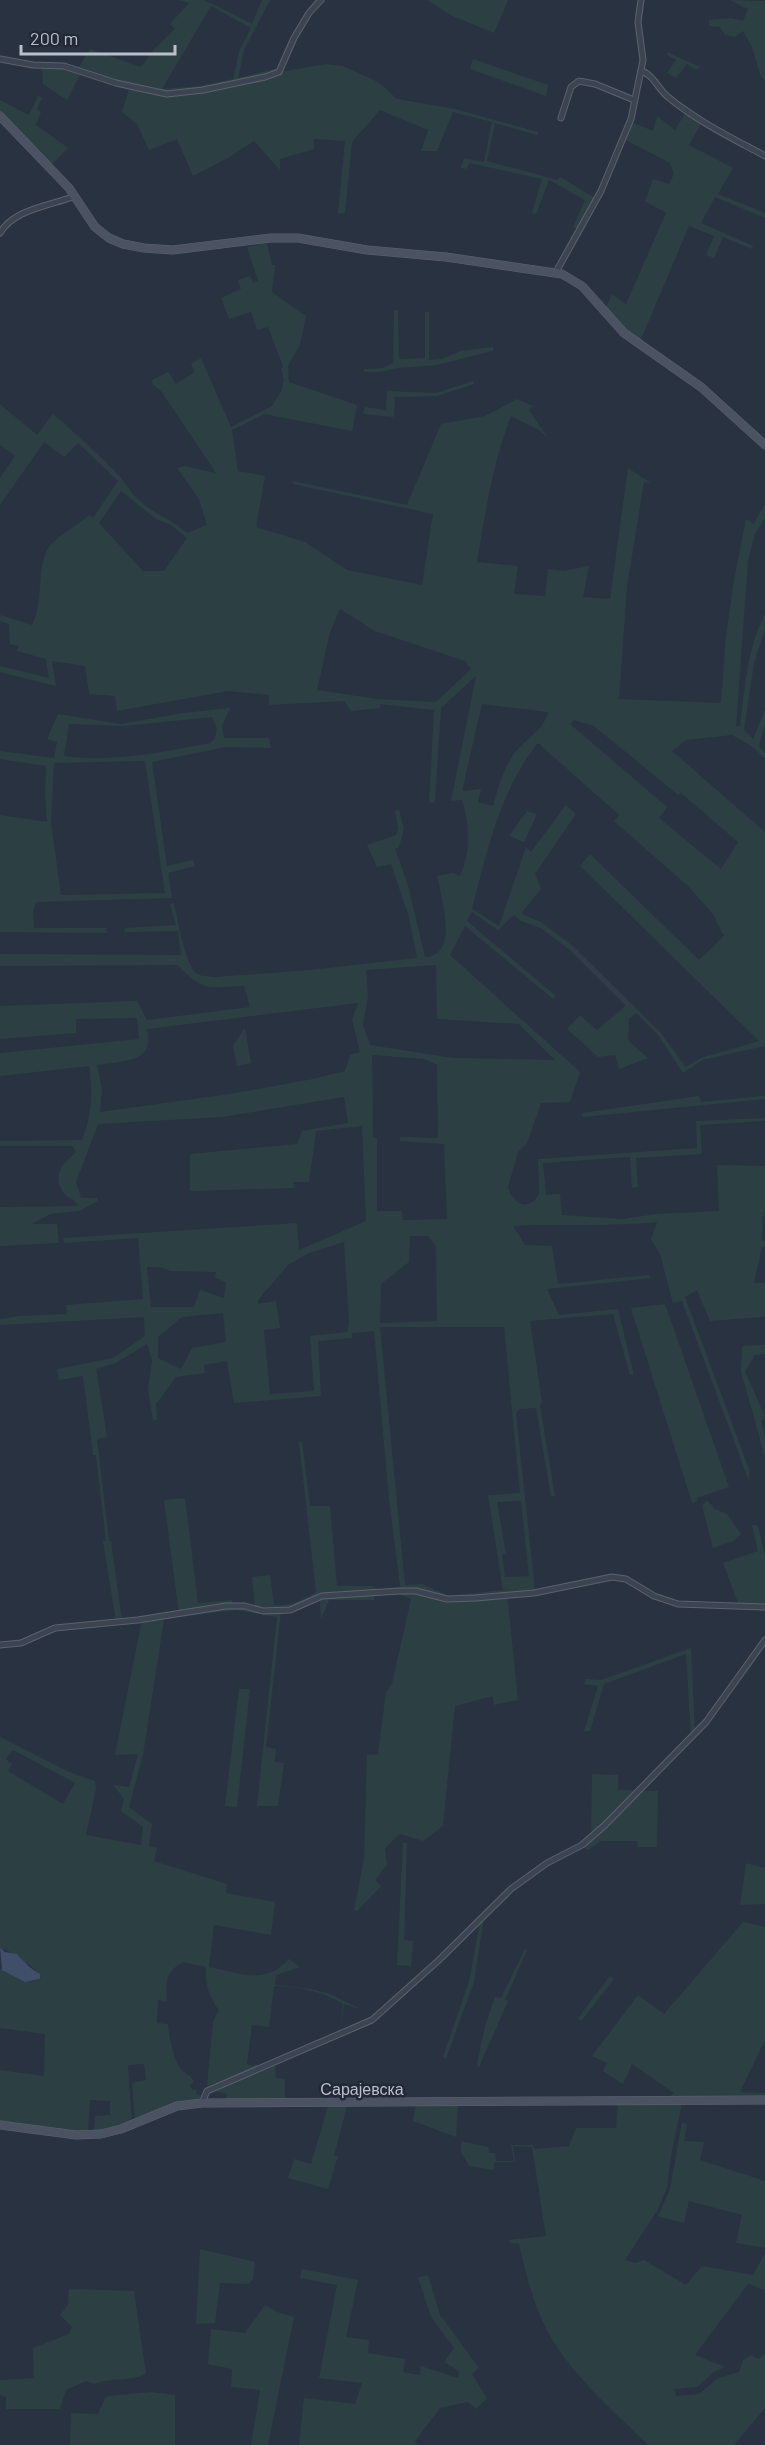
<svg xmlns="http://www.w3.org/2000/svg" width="765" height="2445" viewBox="0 0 765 2445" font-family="Barlow,sans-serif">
  <rect width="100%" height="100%" fill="#293241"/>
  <g fill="#2c4043" fill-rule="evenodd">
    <path d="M179,0H204L252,24L262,0H270L244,50L238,78L277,68C287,43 298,21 314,0H320L308,14L280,72L326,64L343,66L378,82L397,99L455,109L538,132L537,135L495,123L487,161L558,180L560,177L595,198L578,229L573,227L585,200L549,180L536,214L532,213L542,179L470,163L466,169L461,168L464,158L484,162L492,122L453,112L437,151H421L428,130L380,110L352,142L345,213L338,214L345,141L314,139V149L280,159V170L254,141L228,158L193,176L177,139L149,150L137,124L122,112L129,89L161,94L77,70L90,49L141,67L154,49L175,29L170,24L189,3ZM211,6L251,28L240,49L233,79L200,86L162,89Z"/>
    <polygon points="428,0 508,0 494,33 450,15"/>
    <polygon points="730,0 765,1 765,80 761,77 752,47 743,31 735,37 725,35 720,27 709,26 709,20 731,18 743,21 748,9"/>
    <polygon points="667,52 700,67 696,70 687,64 676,78 667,73 676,60 667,55"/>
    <polygon points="473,59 548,85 546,96 470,69"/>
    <polygon points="42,68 63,69 81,73 67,100 43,84"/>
    <polygon points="38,96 42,98 37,109 41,112 36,125 68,148 51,165 0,115 0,100 29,115"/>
    <polygon points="686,112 701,124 689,145 733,168 718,194 765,213 765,218 715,197 701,223 753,246 752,249 723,237 714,258 706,255 714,236 689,226 639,344 604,311 612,294 626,304 666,213 645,201 653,179 669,184 674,174 670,163 624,139 631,122 653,131 657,116 675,130"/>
    <path d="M267,243L272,265H275L272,292L306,316L300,345L288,366L289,382L357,405L352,431L264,414L232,430L238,471L265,476L256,527L305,542L347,570L422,585L433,514L293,484L292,481L407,505L441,424L485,416L517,399L533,406L529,410L548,438L539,430L511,416C493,462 485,513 477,562L518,566L514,594L545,596L548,569L564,571L589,566L583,597L610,599L628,468L651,483L644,482L627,587L619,699L721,703L726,636L733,586L746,519L754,524L765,503V517L755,534L748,561L736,726H740C745,688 747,648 765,614V628L754,663L744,730L753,739L765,710V724L759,746L765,753V758L750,745L732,735L686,740L672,751L765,832V1046L702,1060L683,1073L658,1035L636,1013L629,1019L628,1040L648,1058L619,1069L615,1055L598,1057L567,1029L580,1015L597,1030L626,1006L571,951L541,928L521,921L514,915L498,930L472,912L467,921L556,996L553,999L465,926L450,955L580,1072L570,1102L541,1103L527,1143L518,1152L508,1187C513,1205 529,1212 539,1194L538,1159L697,1148L696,1121L765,1118V1121L700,1125L702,1154L636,1158L638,1187L632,1188L630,1157L543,1163L546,1195L560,1194L562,1215L623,1219L656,1214L719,1211L717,1165L765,1166V1214L763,1215L762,1240L765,1241V1247H762L754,1283H765V1317L710,1321L697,1290L685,1297L749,1469V1481L682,1301L673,1303L660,1254L651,1239L657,1222C610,1227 562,1223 513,1226L525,1245L552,1246L558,1284L649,1275L651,1278L547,1289L559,1315L618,1309L634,1375H630L613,1314L530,1321L542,1402L540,1406L555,1496H551L536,1408L519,1409L516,1414L535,1590L507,1593L518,1700L494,1705L493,1696L455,1706L443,1826L423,1841L400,1834L385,1848L387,1865L375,1880L381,1886L357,1911L354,1910L364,1859L367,1755L378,1754L386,1692L392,1684L411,1599L397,1593L401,1592L389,1499L374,1331L352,1333V1338L318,1341L321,1396L234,1403L227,1361L204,1365L205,1373L176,1377L156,1404L157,1420L153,1421L148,1389L152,1361L147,1344L116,1363L96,1369L107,1437L97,1439L109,1541H111L122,1620L116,1622L103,1541H106L96,1455H93L83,1376L59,1380L57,1369L113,1358L145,1336L144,1317L0,1325V1319L20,1316L67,1314L66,1305L143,1299L138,1238L64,1243L63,1238L297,1223L299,1250L366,1221L362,1126L316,1131L309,1182H293L294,1188L190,1191V1154L297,1144L302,1131L348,1123L344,1097L222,1117L98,1124L76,1182L81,1198H97L98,1201L79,1211L50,1214L32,1224H57L59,1243L0,1246V1207L78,1206C75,1200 71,1200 67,1196C50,1180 60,1164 76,1153L73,1146H0V1141L82,1140C92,1116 93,1091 89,1066L0,1076V1053L139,1039L137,1018L76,1019V1033L0,1039V1006L137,1001L147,1020L250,1007L244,986C207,987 204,993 178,965L0,966V954L181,955L178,931L124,932L125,928L176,925L170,904L174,903C178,920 184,961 196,973C201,977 209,976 215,977L310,970L417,958L409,917L391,864L377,867L367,845L396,835L398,828L395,811L399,810L404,829L399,847L395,849L408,885L425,957C460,956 441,896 437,876L452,873L460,876C471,852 470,824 462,800L451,801L476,676L441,708L435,802L429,803L434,710L380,704V708L351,711L344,701L269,705V695L228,691L117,711L115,696L89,694L85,666L52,661L56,686L0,672V666L49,678L46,659L17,651L19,646L10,644L9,624L0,621V615L32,625C45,601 35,568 49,547C54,539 79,524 89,515L93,518L118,481L78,443L64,457L44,442L0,505V478L15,456L0,445V404L37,435L53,414C76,434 100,455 121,478C127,485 131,493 138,499C153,514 172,519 187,533L207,525L199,499L177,468L184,466L216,473L161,391L153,385L152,380L168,372L176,384L195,372L191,364L201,358L231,427L271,407L281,392L284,379L281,369L283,366L268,327L257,330L251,312L229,319L221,298L241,289L238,280L250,276L253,283L258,281L247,247ZM121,491L156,519L171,525L187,538L164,571H143L99,523ZM340,609L375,631L465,661L471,669L438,700L433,702L377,699L317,690L330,632ZM482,704L548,712C544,730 526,738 514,754C503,770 498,788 493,806L478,802L481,789L462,791ZM574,720L594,726L678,795L681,793L738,842L721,869L659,818L667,807L570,724ZM538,743L619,815L614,821L688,886L713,914L722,933L725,935L699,960L590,854L580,866L759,1041L701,1058L686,1067L660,1032L573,946L541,922L524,915L522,912L541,889L535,874L576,814L566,805L531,852L526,847L499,926L472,909C487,851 500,790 538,743ZM436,965L437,1019L519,1024L555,1060L453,1058L370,1045L363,1025L368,996L366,970ZM358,1003L352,1019L360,1052L350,1055L345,1071L313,1079L230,1094L100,1112L102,1089L97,1065C113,1062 145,1063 148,1044C149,1039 148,1033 147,1029ZM372,1055L425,1059L437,1065L438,1138L400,1137V1141L444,1144L447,1219L403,1220L402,1211H377V1138L373,1137ZM410,1236H428L436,1246L437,1321L380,1323L381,1284L409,1262ZM344,1242L349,1322L347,1332L310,1336L314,1391L270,1394L264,1330L280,1328L276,1301L258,1304V1300L288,1265L309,1253ZM147,1267H160L171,1271L216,1272L215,1278L226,1282L224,1298L200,1290L194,1307H151ZM223,1313L226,1342L192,1348L181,1369L158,1358V1337L182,1317ZM380,1327H504L520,1493L488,1495L503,1590L449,1596L422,1584L405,1585ZM521,1501L529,1576L505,1577L502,1554H506L497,1502Z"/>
    <polygon points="394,310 398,310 399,359 425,358 425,312 429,312 429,360 442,359 461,351 493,347 493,351 436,365 398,368 380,372 364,372 364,369 383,368 393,363"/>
    <polygon points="473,381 474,384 437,396 395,397 394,417 363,414 365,407 386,410 387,391 436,393"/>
    <path d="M230,708L222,726L224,738H269L271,748L226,747L152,762L167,866L193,860L195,866L168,873L172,898L36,902L33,912L34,928H106L107,933L0,932V815L47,822L45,795L46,766L0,759V751L54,758L57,742L47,739L58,714L121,724L183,713ZM212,717L217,729L215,738L210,743C162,752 112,763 64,756L69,724L124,726ZM145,761L165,893L61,895L51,822L54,763Z"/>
    <polygon points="527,811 537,814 524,842 509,836"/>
    <polygon points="245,1028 251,1063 237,1066 233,1045"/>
    <polygon points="699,1096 701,1102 765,1096 765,1099 583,1117 582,1113"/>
    <polygon points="665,1304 729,1487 697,1498 698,1501 692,1503 631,1308"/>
    <polygon points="765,1345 765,1354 755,1355 745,1372 765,1416 761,1421 765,1438 765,1457 741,1371 742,1346"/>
    <path d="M299,1442H302L310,1506H330L337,1586H372L384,1592L374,1595V1600H329L321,1619L320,1601L311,1600L281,1612L266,1747L276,1749L275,1762L284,1763L278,1806H257L277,1617L236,1610L164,1619L143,1755L129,1807L152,1824L149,1846L157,1848L154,1861L227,1884L226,1893L275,1902L271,1935L214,1925L209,1967C240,1973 264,1986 289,1959L300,1967L276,1975L275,1985L311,1989L330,1994L360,2009L344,2004L339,2035L343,2004C321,1990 299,1987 274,1986L269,2027L252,2025L247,2064L254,2066L255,2064L263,2066L207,2086L213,2022L219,2010C209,1997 205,1984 206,1967L183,1962C164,1973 166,1982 167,2002L158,2000L157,2023L168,2024C169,2036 173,2058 180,2068C185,2074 191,2075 194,2082L190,2085L192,2090H197L196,2094L201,2095L199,2101L135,2121L132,2083L146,2080L144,2064L128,2065L132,2122L94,2133L95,2116L110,2115V2101L90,2100L88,2133L0,2122V2070L44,2076L45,2034L0,2028V1968L27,1982L39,1980L41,1976L30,1965L22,1962L20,1957L0,1947V1737L69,1772L95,1781L96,1789L86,1835L141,1845L143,1827L121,1811L124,1799L113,1785L129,1787L138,1754L115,1755L142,1620L179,1614L164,1500L185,1498L198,1603L232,1600V1605L255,1607L252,1577L270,1575L274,1605C291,1606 301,1601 316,1592ZM13,1750L75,1783L63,1804L8,1771L12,1764L6,1759Z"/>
    <polygon points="707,1500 715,1509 727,1514 741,1534 733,1541 713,1548 702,1506"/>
    <polygon points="752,1525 758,1526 765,1556 765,1606 739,1605 723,1563 758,1551"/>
    <polygon points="691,1648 695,1734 691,1737 686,1654 604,1684 590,1731 584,1731 598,1686 584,1684 586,1679 601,1680"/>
    <polygon points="239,1689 250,1689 237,1807 225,1806"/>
    <polygon points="592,1774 618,1775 618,1790 658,1791 657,1847 638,1847 637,1841 601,1841 588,1850 581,1844 591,1836"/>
    <polygon points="403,1843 407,1843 404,1940 413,1941 411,1966 397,1965"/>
    <polygon points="746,1863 765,1868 765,1904 740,1905"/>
    <polygon points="484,1917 474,1982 446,2058 443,2057 469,1982 480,1922"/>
    <polygon points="743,1922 765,1927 765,2040 740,2092 765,2093 765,2097 667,2098 674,2093 632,2064 623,2084 603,2071 607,2063 592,2056 638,1995 664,2014"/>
    <polygon points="525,1949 527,1950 505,2000 508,2001 479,2067 477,2064 485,2026 495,1997 501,1998"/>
    <polygon points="610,1976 614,1979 581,2021 578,2018"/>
    <polygon points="275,2065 276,2078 285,2079 285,2100 225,2101 227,2094 216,2091 217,2088"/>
    <path d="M682,2103L671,2155L667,2188L657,2211L625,2260L635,2263L644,2260L686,2285L702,2266L753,2275L765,2253V2290L748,2284L695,2355L725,2367L714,2372L697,2387L675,2389L676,2396L699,2394L718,2378L739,2372L743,2360L751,2355L758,2359L765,2354V2408L734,2445H648C613,2410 572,2376 548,2332C533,2304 526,2274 519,2244L510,2243L509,2240L546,2236L532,2147L513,2146L515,2162H494V2170L469,2166L461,2152V2141L488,2147L489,2153H495L496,2161H514L511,2145H533L534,2149L569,2146L576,2128H616L618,2104Z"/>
    <polygon points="416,2105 458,2105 456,2137 413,2121"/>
    <polygon points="328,2106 347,2106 334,2156 338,2156 328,2189 288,2178 294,2159 311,2164"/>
    <polygon points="682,2122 687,2124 684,2141 704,2142 700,2160 765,2181 765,2248 736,2243 742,2215 689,2201 684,2223 658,2216 670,2189"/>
    <polygon points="200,2249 255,2262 253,2279 249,2284 220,2283 215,2323 196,2324"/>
    <polygon points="302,2269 358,2280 346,2337 369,2340 368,2353 405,2359 403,2372 420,2375 421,2366 458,2378 459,2371 444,2362 454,2348 431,2317 418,2277 428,2275 440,2315 479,2368 472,2374 487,2398 476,2409 468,2402 440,2408 415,2441 418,2445 299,2445 304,2398 355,2404 362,2383 319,2378 337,2285 300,2278"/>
    <path d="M69,2289L134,2291L146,2374C129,2382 112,2377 94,2384L86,2381L66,2390L60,2409H6V2397L0,2395V2380L34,2378L33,2348L69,2334L72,2327L60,2315L68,2305Z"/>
    <polygon points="265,2305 277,2312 294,2317 268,2445 251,2445 260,2390 231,2387 232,2369 208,2364 211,2329 245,2333"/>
    <polygon points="151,2392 175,2395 175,2445 70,2445 71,2413 98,2414 105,2398 109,2396"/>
  </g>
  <path fill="#404e69" d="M0,1947L5,1952L17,1954C23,1961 32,1970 40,1974V1979L25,1982L2,1970Z"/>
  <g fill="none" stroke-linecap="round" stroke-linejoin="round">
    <defs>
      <g id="street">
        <polyline points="0,59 33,65 64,66 116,83 167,94 203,90 265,77 279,72 294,38 309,13 321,0"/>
        <path d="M641,71C653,74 658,89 668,97C697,121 732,138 765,156"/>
        <polyline points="561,118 571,87 579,81 595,84 634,100"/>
        <path d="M0,233C14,209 50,206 75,196"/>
        <polyline points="556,272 601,191 631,119 643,60 638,22 641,0"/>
        <polyline points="0,1645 21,1643 55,1628 138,1620 226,1606 245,1606 263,1611 290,1610 322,1596 399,1591 416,1591 447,1599 476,1598 534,1593 612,1577 626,1579 654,1596 678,1604 765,1607"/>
        <polyline points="202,2103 207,2091 372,2020 439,1960 511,1889 547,1863 582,1845 605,1825 706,1722 765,1640"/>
      </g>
      <g id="secondary">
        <polyline points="0,116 69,188 95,227 109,238 123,244 144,248 173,250 271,238 298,238 367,250 446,257 562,274 582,286 624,333 701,387 765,445"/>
        <polyline points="0,2125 76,2135 101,2134 121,2129 177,2106 202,2103 765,2100"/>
      </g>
    </defs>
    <use href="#street" stroke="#5b626e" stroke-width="7"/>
    <use href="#secondary" stroke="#5b626e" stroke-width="9"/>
    <use href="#street" stroke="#3d4451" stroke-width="5"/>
    <use href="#secondary" stroke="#4b5363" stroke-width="8"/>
  </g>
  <g text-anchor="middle" stroke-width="5" stroke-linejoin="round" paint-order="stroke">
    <g font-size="16" fill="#babfcb" stroke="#222936">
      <text x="362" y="2095">Сарајевска</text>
    </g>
  </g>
  <path d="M21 45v9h154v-9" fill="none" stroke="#babfcb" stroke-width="3"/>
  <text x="30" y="45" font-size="18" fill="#babfcb" stroke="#222936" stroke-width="4.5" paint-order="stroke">200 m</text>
</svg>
